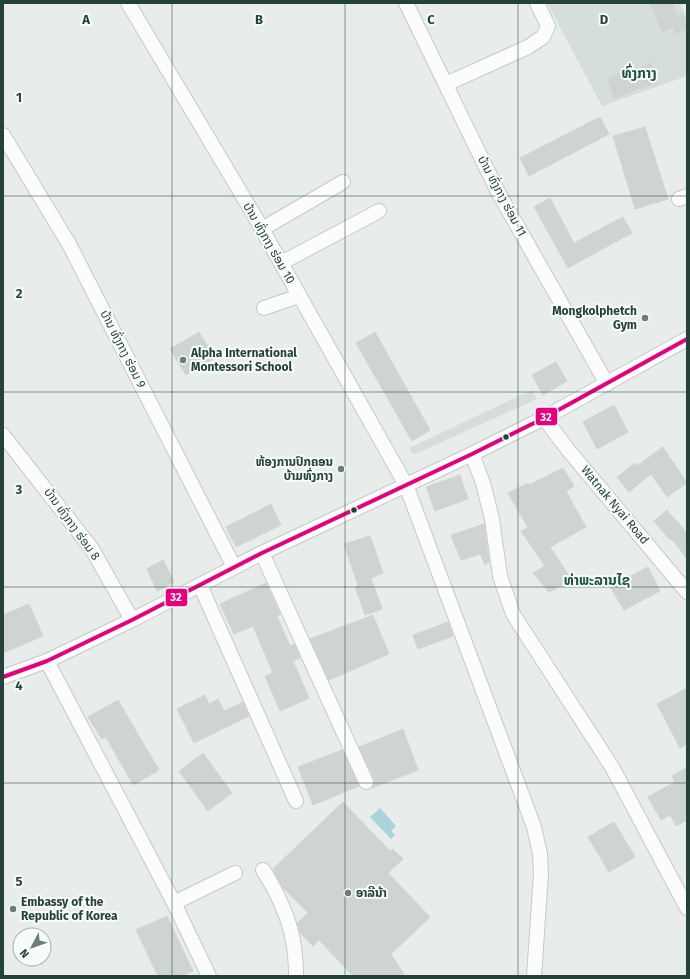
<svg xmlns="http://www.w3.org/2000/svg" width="690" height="979" viewBox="0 0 690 979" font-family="'Fira Sans','Noto Sans Lao',sans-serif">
  <rect width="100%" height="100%" fill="#e8edeb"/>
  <g fill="#d6dedb">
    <polygon points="547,3 680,3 687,19 687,76 602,106"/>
    <polygon points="532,390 537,399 413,455 409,448"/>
  </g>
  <polygon fill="#a9d4db" points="380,808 396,826 391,831 395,835 391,839 370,817"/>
  <g fill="#cfd4d2" stroke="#d1d6d4">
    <polygon points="650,3 672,3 677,16 683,13 687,23 687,29 675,34 673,28 662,32"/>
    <polygon points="651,63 658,82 614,98 607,78"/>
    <polygon points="600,117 609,134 529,176 520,158"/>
    <polygon points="645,127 668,199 635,209 613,136"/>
    <polygon points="550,198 574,243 623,217 632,233 568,268 534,207"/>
    <polygon points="199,332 215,358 186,375 170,349"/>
    <polygon points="375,332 430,430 412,441 356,343"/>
    <polygon points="556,362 567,381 543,395 532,375"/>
    <polygon points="614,405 628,432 597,449 583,422"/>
    <polygon points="663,447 687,483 667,497 651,474 629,492 617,477 635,463 637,466"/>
    <polygon points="563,468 574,486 566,491 586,527 550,547 572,580 549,592 533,573 545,566 521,531 528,528 508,493 528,483 529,485"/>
    <polygon points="460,475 468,499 435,511 426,487"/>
    <polygon points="271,504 281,525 236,547 226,527"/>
    <polygon points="667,510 687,533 687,559 672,539 670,540 654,521"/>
    <polygon points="484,524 489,562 485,565 480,554 461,560 451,535"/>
    <polygon points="370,536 383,573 371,578 382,609 365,615 355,587 358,586 344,544"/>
    <polygon points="163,560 174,582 157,591 147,569"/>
    <polygon points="648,567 660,591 624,610 610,587"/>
    <polygon points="266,583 280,614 277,616 290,646 294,644 300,658 293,661 309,698 280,711 265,676 273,673 253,626 234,634 220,604"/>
    <polygon points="29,604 43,636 3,653 3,615"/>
    <polygon points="373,615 389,654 329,680 310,639"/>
    <polygon points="448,622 453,636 418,649 413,635"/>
    <polygon points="687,688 687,744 680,748 657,704"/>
    <polygon points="205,695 209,704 218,699 224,711 243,702 249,716 194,743 177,709"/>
    <polygon points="118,700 159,770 133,785 106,737 102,739 88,717"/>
    <polygon points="403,729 418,770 372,788 374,783 374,778 359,747"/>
    <polygon points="342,750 359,786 313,805 298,767"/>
    <polygon points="203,753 232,793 208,811 179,771"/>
    <polygon points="687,767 687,820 676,826 670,815 661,820 648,797 675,782 672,776"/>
    <polygon points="343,802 390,851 393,849 403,859 388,873 430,917 391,954 405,976 353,976 319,940 313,946 300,933 297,923 308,913 283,888 273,869"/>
    <polygon points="614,822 635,857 609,872 588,837"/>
    <polygon points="167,916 193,971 182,976 158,976 136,930"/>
  </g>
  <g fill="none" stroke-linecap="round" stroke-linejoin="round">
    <defs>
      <g id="minor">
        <polyline points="128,3 254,215 406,485 534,827 540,854 541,874 534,976"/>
        <polyline points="406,3 498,192 607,384"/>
        <polyline points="446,84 528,47 543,37 548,26 537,3"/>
        <polyline points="3,135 69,244 234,567"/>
        <polyline points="679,199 687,196"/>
        <polyline points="262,229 343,182"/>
        <polyline points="281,263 379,211"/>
        <polyline points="264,308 299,296"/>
        <polyline points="544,418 569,451 687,592"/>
        <polyline points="3,435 92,549 132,620"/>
        <polyline points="472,454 483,483 492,519 500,576 513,614 612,767 687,908"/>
        <polyline points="262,553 366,782"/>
        <polyline points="200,585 296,801"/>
        <polyline points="47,661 174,903 209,976"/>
        <polyline points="3,677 47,661 132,620 262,553 472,454 544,418 687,339"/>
        <path d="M263,870C270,881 277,893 282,906C292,927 296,953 296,976"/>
        <polyline points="174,903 235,873"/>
      </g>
    </defs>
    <use href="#minor" stroke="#c5cac8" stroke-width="16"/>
    <use href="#minor" stroke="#fcfcfc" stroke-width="14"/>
    <defs>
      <polyline id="bus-1" points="3,677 47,661 132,620 262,553 472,454 544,418 687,339"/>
    </defs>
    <use href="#bus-1" stroke="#f7fbf9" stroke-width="7"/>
    <use href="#bus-1" stroke="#e5007d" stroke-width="4"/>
  </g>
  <path fill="none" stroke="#24423a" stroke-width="1" stroke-opacity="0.55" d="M172,3V976M345,3V976M518,3V976M3,196H687M3,392H687M3,587H687M3,783H687"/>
  <g fill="#697e78" stroke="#f7fbf9" stroke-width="1.5">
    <circle cx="645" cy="318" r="4"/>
    <circle cx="183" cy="360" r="4"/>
    <circle cx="341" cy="469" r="4"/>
    <circle cx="348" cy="893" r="4"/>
    <circle cx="13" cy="909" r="4"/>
  </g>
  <g fill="#24423a" stroke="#f7fbf9" stroke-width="1.5">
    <circle cx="506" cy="437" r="3.5"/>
    <circle cx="354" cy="510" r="3.5"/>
  </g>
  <g text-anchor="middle" stroke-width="4" stroke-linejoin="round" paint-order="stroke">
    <g font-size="12" fill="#24423a" stroke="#f7fbf9">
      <text transform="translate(502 196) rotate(62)" y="4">ບ້ານ ທົ່ງກາງ ຮ່ອມ 11</text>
      <text transform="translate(269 243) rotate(60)" y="4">ບ້ານ ທົ່ງກາງ ຮ່ອມ 10</text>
      <text transform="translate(123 349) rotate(63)" y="4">ບ້ານ ທົ່ງກາງ ຮ່ອມ 9</text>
      <text transform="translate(615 505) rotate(50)" y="4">Watnak Nyai Road</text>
      <text transform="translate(72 524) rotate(54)" y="4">ບ້ານ ທົ່ງກາງ ຮ່ອມ 8</text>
    </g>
    <g font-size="12" font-weight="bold" fill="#24423a" stroke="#f7fbf9" text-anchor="start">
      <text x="637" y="315" text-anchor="end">Mongkolphetch<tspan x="637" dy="14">Gym</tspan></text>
      <text x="191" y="357">Alpha International<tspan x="191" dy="14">Montessori School</tspan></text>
      <text x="333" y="466" text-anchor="end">ຫ້ອງການປົກຄອນ<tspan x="333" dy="14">ບ້າມທົ່ງກາງ</tspan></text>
      <text x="356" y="897">ອາລີນ້າ</text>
      <text x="21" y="906">Embassy of the<tspan x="21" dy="14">Republic of Korea</tspan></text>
    </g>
    <g font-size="14" font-weight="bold" fill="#1f5548" stroke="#f7fbf9">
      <text x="639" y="78">ທົ່ງກາງ</text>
      <text x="597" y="585">ທ່າພະລານໄຊ</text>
    </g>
  </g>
  <g font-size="13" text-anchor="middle" font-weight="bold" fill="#24423a" stroke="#f7fbf9" stroke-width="4" stroke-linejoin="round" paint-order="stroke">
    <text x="86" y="24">A</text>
    <text x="259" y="24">B</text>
    <text x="431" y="24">C</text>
    <text x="604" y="24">D</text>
    <text x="19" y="102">1</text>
    <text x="19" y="298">2</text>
    <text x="19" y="494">3</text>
    <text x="19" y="690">4</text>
    <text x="19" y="886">5</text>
  </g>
  <g stroke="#f7fbf9" stroke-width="1.5">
    <rect x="535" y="407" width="23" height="19" rx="4" fill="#e5007d"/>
    <rect x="165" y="588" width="23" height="19" rx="4" fill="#e5007d"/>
  </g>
  <g font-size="11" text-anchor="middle" font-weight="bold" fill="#fff">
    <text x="546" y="421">32</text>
    <text x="176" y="601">32</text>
  </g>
  <rect width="690" height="979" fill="none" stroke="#24423a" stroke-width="8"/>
  <g transform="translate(32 947) rotate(229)"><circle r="19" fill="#f7fbf9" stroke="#a3b1ad"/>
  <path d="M0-3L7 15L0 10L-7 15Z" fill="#697e78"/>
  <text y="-6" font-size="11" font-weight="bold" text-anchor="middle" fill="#24423a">N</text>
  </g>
</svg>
